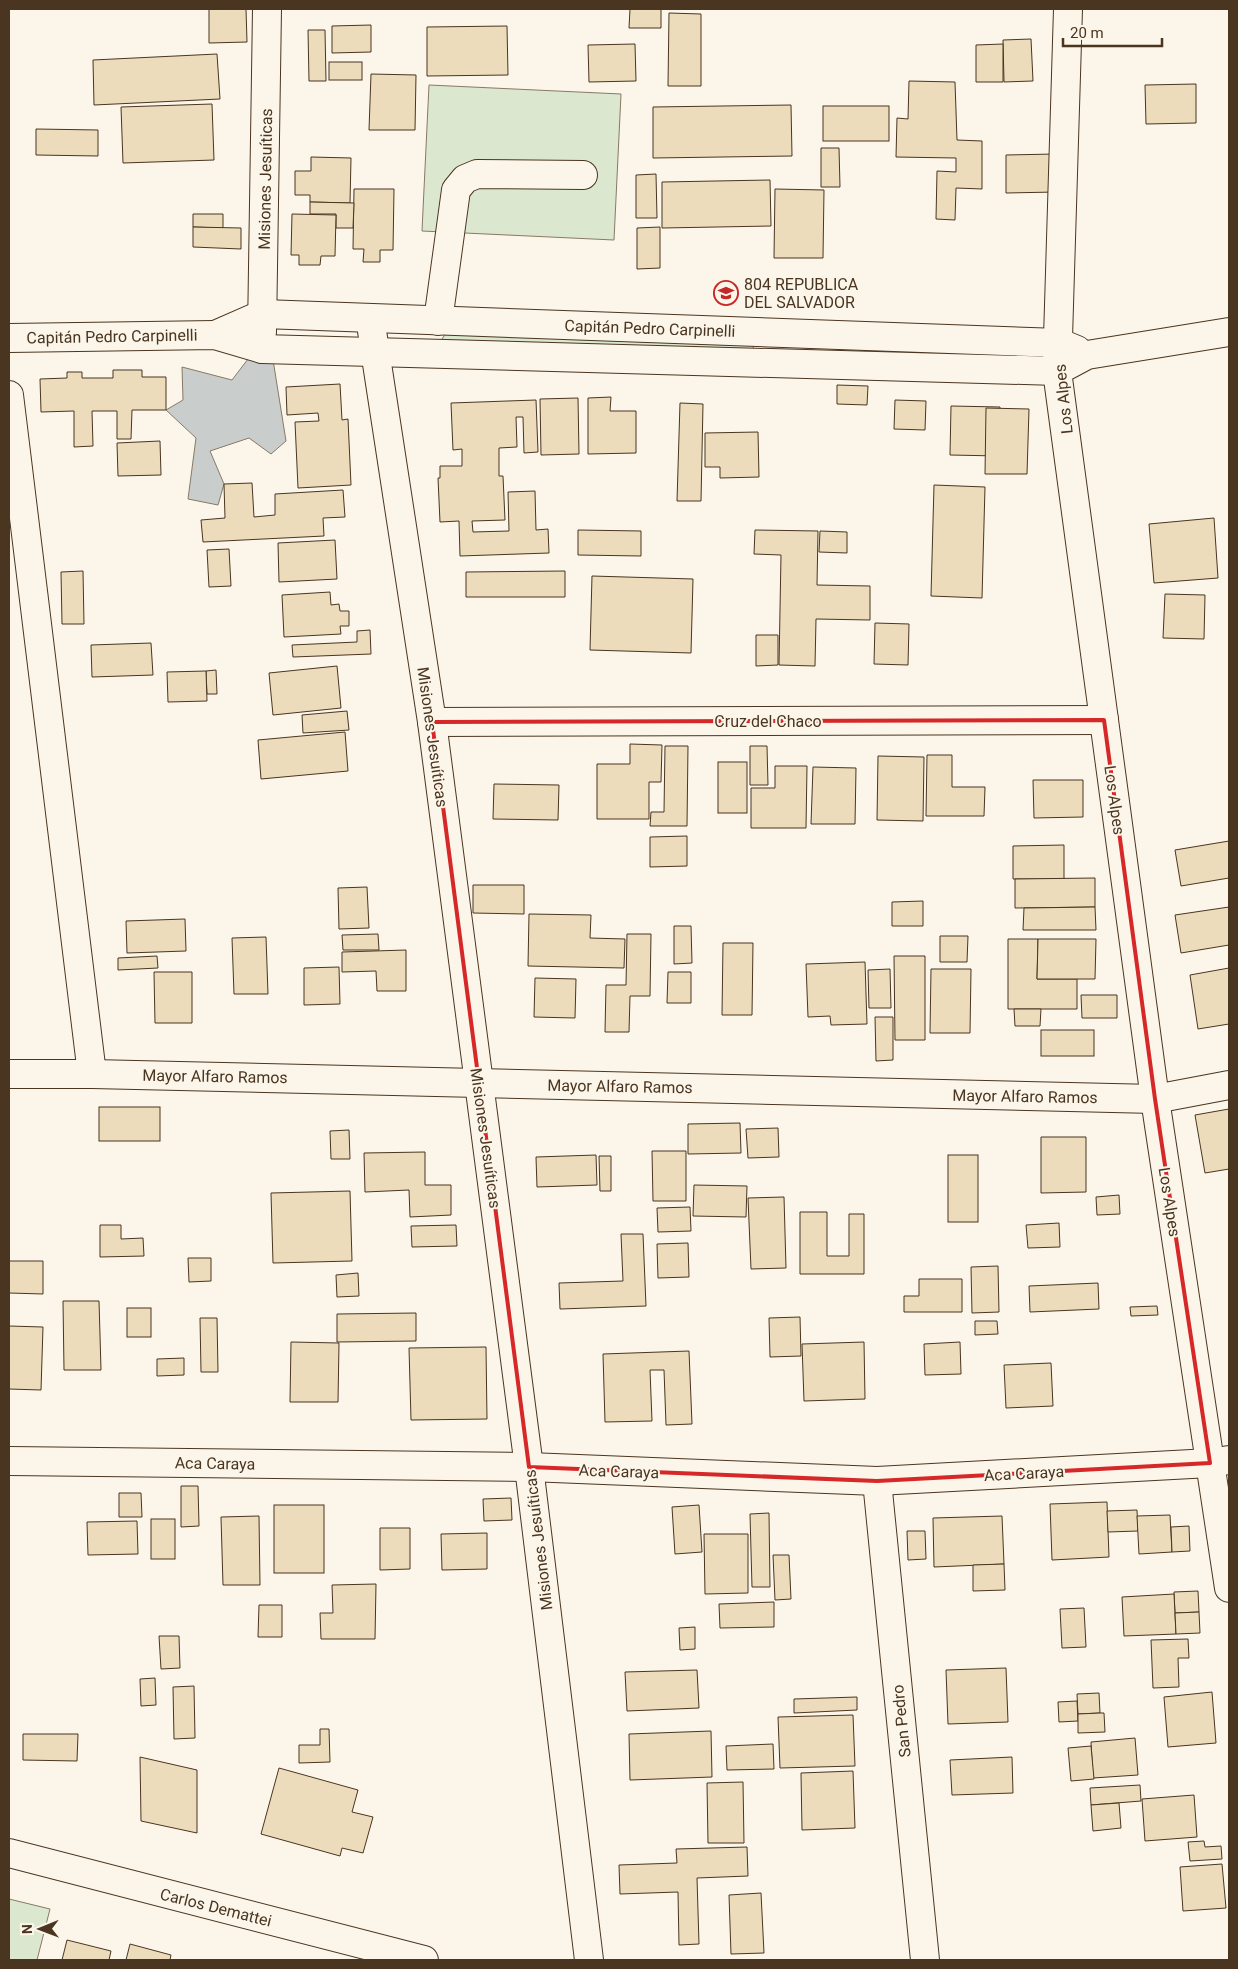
<svg xmlns="http://www.w3.org/2000/svg" width="1238" height="1969" viewBox="0 0 1238 1969" font-family="Roboto,sans-serif">
  <rect width="100%" height="100%" fill="#fbf6e9"/>
  <g fill="#dce7d0" stroke="#887966">
    <polygon points="429,85 621,94 614,240 422,231"/>
    <polygon points="446,333 752,343 754,350 445,342 442,339"/>
    <polygon points="842,347 1010,352 1012,359 839,353"/>
    <polygon points="9,1899 50,1909 37,1960 9,1960"/>
  </g>
  <polygon fill="#c9cecd" stroke="#887966" points="264,338 270,341 286,441 271,454 249,438 210,451 224,484 218,505 188,499 196,438 166,410 183,400 182,367 232,380"/>
  <g fill="#ecdcbc" stroke="#4a3520">
    <polygon points="209,9 246,9 247,42 209,43"/>
    <polygon points="630,9 661,9 661,28 629,28"/>
    <polygon points="669,13 701,14 701,86 668,86"/>
    <polygon points="371,25 371,52 332,53 332,26"/>
    <polygon points="507,26 508,75 427,76 427,27"/>
    <polygon points="308,30 325,30 326,81 309,81"/>
    <polygon points="1031,39 1033,81 1004,82 1003,40"/>
    <polygon points="635,44 636,81 589,82 588,45"/>
    <polygon points="1003,44 1003,82 976,82 976,45"/>
    <polygon points="217,54 220,99 94,105 93,60"/>
    <rect x="329" y="62" width="33" height="18"/>
    <polygon points="371,74 416,75 415,130 369,130"/>
    <polygon points="909,81 955,82 957,140 982,141 982,189 956,188 955,220 936,219 937,171 956,172 956,158 896,157 897,118 908,119"/>
    <polygon points="1196,84 1196,123 1146,124 1145,85"/>
    <polygon points="212,104 214,160 123,163 121,107"/>
    <polygon points="791,105 792,156 653,158 653,107"/>
    <rect x="823" y="106" width="66" height="35"/>
    <polygon points="36,129 98,130 98,156 36,155"/>
    <polygon points="821,148 839,148 840,187 821,187"/>
    <polygon points="1055,154 1056,192 1006,193 1006,155"/>
    <polygon points="311,157 351,158 350,203 310,202 310,195 295,195 295,171 311,171"/>
    <polygon points="656,174 657,218 636,218 636,175"/>
    <polygon points="770,180 771,226 662,228 662,182"/>
    <polygon points="354,189 394,189 393,250 380,250 380,262 363,262 364,249 353,249"/>
    <polygon points="775,189 824,190 823,258 774,258"/>
    <polygon points="310,202 354,203 353,228 336,228 336,214 310,214"/>
    <polygon points="193,214 223,214 223,228 193,227"/>
    <polygon points="292,214 336,215 335,256 321,256 320,265 299,265 299,255 291,255"/>
    <polygon points="193,227 241,228 241,249 193,247"/>
    <polygon points="660,227 660,268 637,269 637,228"/>
    <polygon points="113,370 142,370 142,377 166,377 166,410 132,410 131,439 117,439 117,411 92,411 93,446 74,447 74,411 41,412 40,379 67,378 67,372 82,372 82,378 113,378"/>
    <polygon points="340,384 342,420 348,419 351,485 298,488 295,422 319,421 318,413 287,415 286,387"/>
    <polygon points="837,385 868,386 867,405 837,404"/>
    <polygon points="611,397 610,411 636,411 636,453 588,454 588,398"/>
    <polygon points="578,398 579,454 541,455 540,399"/>
    <polygon points="536,400 538,452 524,453 523,417 516,417 517,447 499,448 499,476 503,476 505,520 472,521 473,532 509,531 508,492 535,491 536,530 548,529 549,553 460,556 459,521 440,522 438,478 440,478 440,466 462,466 462,449 453,450 451,403"/>
    <polygon points="895,400 926,401 925,430 894,429"/>
    <polygon points="680,403 703,404 701,501 677,501"/>
    <polygon points="951,406 1000,407 999,456 950,455"/>
    <polygon points="986,408 1029,409 1027,474 985,474"/>
    <polygon points="758,432 759,477 720,478 720,467 705,467 705,433"/>
    <polygon points="160,441 161,475 118,476 117,443"/>
    <polygon points="252,483 254,517 275,515 275,494 343,490 345,517 323,518 324,536 203,542 201,520 225,518 224,484"/>
    <polygon points="934,485 985,487 982,598 931,596"/>
    <polygon points="1214,518 1218,578 1154,583 1149,524"/>
    <polygon points="578,530 641,531 641,556 578,555"/>
    <polygon points="755,530 818,531 817,585 870,586 870,620 816,619 815,666 779,665 781,555 754,554"/>
    <polygon points="820,531 847,532 847,553 819,552"/>
    <polygon points="335,540 337,579 279,582 278,543"/>
    <polygon points="229,549 231,586 209,587 207,550"/>
    <polygon points="83,571 84,624 62,624 61,572"/>
    <polygon points="565,571 565,597 466,597 466,572"/>
    <polygon points="592,576 693,579 691,653 590,650"/>
    <polygon points="330,592 331,605 339,604 340,611 349,611 349,626 340,626 341,634 284,637 282,595"/>
    <polygon points="1165,594 1205,595 1204,639 1163,638"/>
    <polygon points="875,623 909,624 908,665 874,664"/>
    <polygon points="370,630 371,654 293,657 292,645 357,642 357,631"/>
    <polygon points="756,635 778,635 778,665 756,666"/>
    <polygon points="151,643 153,675 92,677 91,645"/>
    <polygon points="337,666 341,708 273,715 269,673"/>
    <polygon points="216,670 217,694 207,694 206,671"/>
    <polygon points="206,671 207,701 168,702 167,672"/>
    <polygon points="347,711 349,730 303,733 302,715"/>
    <polygon points="345,732 348,771 261,779 258,740"/>
    <polygon points="630,744 662,745 661,782 649,782 649,819 597,819 597,764 630,764"/>
    <polygon points="665,746 688,746 687,826 650,826 651,812 664,812"/>
    <polygon points="750,746 767,746 768,785 750,785"/>
    <polygon points="927,755 952,755 952,787 985,787 984,816 926,816"/>
    <polygon points="878,756 924,757 923,821 877,820"/>
    <rect x="718" y="762" width="29" height="51"/>
    <polygon points="775,766 807,766 806,828 751,828 751,788 775,788"/>
    <polygon points="813,767 856,768 855,824 811,824"/>
    <polygon points="1033,780 1083,780 1083,817 1034,818"/>
    <polygon points="494,784 559,785 558,820 493,819"/>
    <polygon points="687,836 687,866 650,867 650,837"/>
    <polygon points="1229,841 1229,878 1181,886 1175,850"/>
    <polygon points="1064,845 1064,879 1013,879 1013,846"/>
    <polygon points="1095,878 1095,907 1015,908 1015,879"/>
    <polygon points="473,885 524,885 524,914 473,913"/>
    <polygon points="367,887 369,928 339,929 338,888"/>
    <polygon points="923,901 923,926 892,926 892,902"/>
    <polygon points="1095,907 1096,930 1023,930 1024,908"/>
    <polygon points="1229,907 1229,945 1181,953 1175,915"/>
    <polygon points="529,914 591,915 590,938 625,939 624,968 528,966"/>
    <polygon points="185,919 186,951 127,953 126,921"/>
    <polygon points="674,926 691,926 692,963 674,964"/>
    <polygon points="378,934 379,950 343,950 342,935"/>
    <polygon points="627,934 651,934 650,996 630,996 629,1032 605,1032 606,985 626,985"/>
    <polygon points="940,936 968,936 967,962 940,962"/>
    <polygon points="266,937 268,994 234,994 232,938"/>
    <polygon points="1008,939 1038,939 1037,979 1077,979 1077,1009 1008,1009"/>
    <polygon points="1038,939 1096,939 1095,979 1037,979"/>
    <polygon points="723,943 753,943 752,1015 722,1015"/>
    <polygon points="406,950 406,991 377,991 376,971 342,972 342,952"/>
    <polygon points="157,956 158,968 118,970 118,958"/>
    <polygon points="894,956 925,956 925,1040 895,1040"/>
    <polygon points="865,962 867,1024 831,1025 830,1016 808,1017 806,964"/>
    <polygon points="339,967 340,1004 304,1005 304,968"/>
    <polygon points="1229,968 1229,1024 1198,1029 1190,975"/>
    <polygon points="890,969 891,1008 869,1008 868,970"/>
    <polygon points="931,969 971,969 970,1033 930,1033"/>
    <polygon points="154,972 192,972 192,1023 155,1023"/>
    <polygon points="668,972 691,972 691,1003 667,1003"/>
    <polygon points="535,978 576,979 575,1018 534,1017"/>
    <polygon points="1081,995 1117,995 1117,1018 1082,1018"/>
    <polygon points="1014,1009 1041,1009 1040,1026 1015,1026"/>
    <polygon points="875,1017 893,1017 893,1060 876,1061"/>
    <rect x="1041" y="1030" width="53" height="26"/>
    <rect x="99" y="1107" width="61" height="34"/>
    <polygon points="1229,1109 1229,1169 1205,1173 1195,1115"/>
    <polygon points="740,1123 741,1153 688,1154 688,1124"/>
    <polygon points="778,1128 779,1157 748,1158 746,1129"/>
    <polygon points="349,1130 350,1159 331,1159 330,1131"/>
    <polygon points="1041,1137 1086,1137 1086,1192 1041,1193"/>
    <polygon points="652,1151 686,1151 686,1201 653,1201"/>
    <polygon points="425,1152 425,1185 451,1185 451,1215 410,1217 409,1190 365,1192 364,1153"/>
    <polygon points="596,1155 597,1185 537,1187 536,1157"/>
    <rect x="948" y="1155" width="30" height="67"/>
    <polygon points="599,1156 611,1156 611,1191 600,1191"/>
    <polygon points="694,1185 747,1186 746,1217 693,1216"/>
    <polygon points="350,1191 352,1261 273,1263 271,1193"/>
    <polygon points="1119,1195 1120,1214 1097,1215 1096,1197"/>
    <polygon points="784,1197 786,1268 751,1269 748,1198"/>
    <polygon points="690,1207 691,1231 658,1232 657,1208"/>
    <polygon points="800,1212 827,1212 827,1256 849,1256 849,1214 864,1214 864,1274 800,1274"/>
    <polygon points="1059,1223 1060,1247 1028,1248 1026,1225"/>
    <polygon points="100,1225 121,1225 121,1239 143,1238 144,1256 100,1257"/>
    <polygon points="456,1225 457,1246 412,1247 411,1226"/>
    <polygon points="621,1234 643,1234 646,1306 560,1309 559,1283 623,1281"/>
    <polygon points="688,1243 689,1277 658,1278 657,1244"/>
    <polygon points="188,1258 211,1258 211,1281 189,1282"/>
    <polygon points="9,1261 43,1261 43,1294 9,1293"/>
    <polygon points="998,1266 999,1312 972,1313 971,1267"/>
    <polygon points="358,1273 359,1296 337,1297 336,1275"/>
    <polygon points="919,1279 962,1279 962,1312 904,1312 904,1296 919,1296"/>
    <polygon points="1098,1283 1099,1309 1030,1312 1029,1286"/>
    <polygon points="63,1301 99,1301 101,1370 64,1370"/>
    <polygon points="1157,1306 1158,1315 1131,1316 1130,1307"/>
    <rect x="127" y="1308" width="24" height="29"/>
    <polygon points="416,1313 416,1341 337,1342 337,1314"/>
    <polygon points="800,1317 801,1356 770,1357 769,1318"/>
    <polygon points="200,1318 217,1318 218,1372 201,1372"/>
    <polygon points="975,1321 997,1321 998,1334 975,1335"/>
    <polygon points="9,1326 43,1327 41,1390 9,1389"/>
    <polygon points="291,1342 339,1343 338,1402 290,1402"/>
    <polygon points="864,1342 865,1399 804,1401 802,1344"/>
    <polygon points="960,1342 961,1374 925,1375 924,1344"/>
    <polygon points="486,1347 487,1419 411,1420 409,1348"/>
    <polygon points="689,1351 692,1424 666,1425 664,1370 650,1370 652,1421 605,1422 603,1354"/>
    <polygon points="184,1358 184,1375 157,1376 157,1359"/>
    <polygon points="1051,1363 1053,1406 1006,1408 1004,1365"/>
    <polygon points="181,1486 198,1486 199,1526 181,1527"/>
    <polygon points="119,1493 141,1493 142,1517 119,1517"/>
    <polygon points="511,1498 512,1520 484,1521 483,1499"/>
    <polygon points="1107,1502 1109,1557 1052,1560 1050,1504"/>
    <rect x="274" y="1505" width="50" height="68"/>
    <polygon points="699,1505 702,1552 675,1554 672,1507"/>
    <polygon points="1137,1510 1138,1531 1108,1532 1107,1511"/>
    <polygon points="769,1513 770,1587 752,1587 750,1514"/>
    <polygon points="1170,1515 1172,1552 1139,1554 1137,1516"/>
    <polygon points="259,1516 260,1585 223,1585 221,1517"/>
    <polygon points="1002,1516 1004,1564 934,1567 933,1518"/>
    <rect x="151" y="1519" width="24" height="40"/>
    <polygon points="137,1521 138,1554 88,1555 87,1522"/>
    <polygon points="1189,1526 1190,1551 1172,1552 1171,1527"/>
    <polygon points="380,1528 410,1528 410,1569 380,1570"/>
    <polygon points="907,1531 925,1531 926,1559 908,1560"/>
    <polygon points="487,1533 487,1569 442,1570 441,1534"/>
    <polygon points="704,1534 748,1534 748,1593 705,1594"/>
    <polygon points="773,1555 789,1555 791,1599 775,1600"/>
    <polygon points="1004,1564 1005,1590 973,1591 973,1565"/>
    <polygon points="376,1584 375,1639 321,1639 320,1613 333,1613 332,1585"/>
    <polygon points="1198,1591 1199,1612 1175,1613 1174,1592"/>
    <polygon points="1174,1594 1176,1634 1124,1636 1122,1597"/>
    <polygon points="774,1602 774,1627 720,1628 719,1604"/>
    <polygon points="259,1605 282,1605 282,1637 258,1637"/>
    <polygon points="1084,1608 1086,1647 1062,1648 1060,1609"/>
    <polygon points="1199,1612 1200,1633 1176,1634 1175,1613"/>
    <polygon points="695,1627 695,1649 680,1650 679,1628"/>
    <polygon points="159,1636 179,1636 180,1668 161,1669"/>
    <polygon points="1188,1639 1189,1658 1178,1658 1179,1687 1153,1688 1151,1640"/>
    <polygon points="1006,1668 1008,1722 948,1724 946,1670"/>
    <polygon points="697,1670 699,1708 627,1711 625,1672"/>
    <polygon points="155,1678 156,1705 141,1706 140,1679"/>
    <polygon points="194,1686 195,1738 174,1739 173,1687"/>
    <polygon points="1212,1692 1216,1743 1168,1747 1164,1697"/>
    <polygon points="1099,1693 1100,1713 1078,1714 1077,1694"/>
    <polygon points="857,1697 857,1710 794,1713 794,1699"/>
    <polygon points="1077,1701 1078,1721 1059,1722 1058,1702"/>
    <polygon points="1100,1713 1104,1713 1105,1732 1078,1733 1078,1714"/>
    <polygon points="853,1715 855,1766 780,1768 778,1717"/>
    <polygon points="320,1729 329,1729 330,1762 299,1763 299,1745 320,1745"/>
    <polygon points="711,1731 712,1777 630,1780 629,1734"/>
    <polygon points="23,1734 78,1734 77,1761 23,1760"/>
    <polygon points="1135,1738 1138,1775 1093,1778 1091,1742"/>
    <polygon points="773,1744 774,1769 727,1770 726,1746"/>
    <polygon points="1091,1746 1094,1779 1071,1781 1068,1748"/>
    <polygon points="140,1757 197,1770 197,1833 141,1821"/>
    <polygon points="1012,1757 1013,1793 952,1795 950,1760"/>
    <polygon points="279,1768 358,1790 352,1812 373,1817 363,1853 342,1848 340,1856 261,1834"/>
    <polygon points="853,1771 855,1828 802,1830 801,1773"/>
    <polygon points="743,1782 744,1843 708,1843 707,1783"/>
    <polygon points="1140,1785 1141,1801 1091,1805 1090,1788"/>
    <polygon points="1194,1795 1197,1837 1145,1841 1142,1799"/>
    <polygon points="1119,1803 1121,1828 1093,1831 1091,1805"/>
    <polygon points="1204,1841 1205,1847 1221,1846 1222,1859 1190,1861 1188,1842"/>
    <polygon points="747,1847 748,1876 697,1878 699,1944 679,1945 678,1892 620,1894 619,1865 677,1863 676,1849"/>
    <polygon points="1222,1864 1226,1908 1183,1911 1180,1867"/>
    <polygon points="761,1893 764,1953 731,1954 729,1895"/>
    <polygon points="67,1940 111,1951 109,1960 62,1960"/>
    <polygon points="130,1944 171,1955 170,1960 126,1960"/>
  </g>
  <g fill="none" stroke-linecap="round" stroke-linejoin="round">
    <defs>
      <g id="minor">
        <polyline points="1068,9 1057,371 1155,1099 1229,1588"/>
        <polyline points="370,318 432,722 529,1467 589,1960"/>
        <polyline points="438,321 456,190 465,179 477,174 583,175"/>
        <polyline points="262,332 267,9"/>
        <polyline points="215,335 263,314 1060,343 1077,350"/>
        <polyline points="9,338 215,335 262,349 1057,371 1087,355 1229,332"/>
        <polyline points="9,395 92,1074"/>
        <polyline points="432,722 1104,720"/>
        <polyline points="9,1074 92,1074 1155,1099 1229,1085"/>
        <polyline points="9,1461 529,1467 877,1481 1210,1463 1229,1460"/>
        <polyline points="877,1481 925,1960"/>
        <polyline points="9,1853 424,1960"/>
      </g>
    </defs>
    <use href="#minor" stroke="#4a3520" stroke-width="30"/>
    <use href="#minor" stroke="#fbf6e9" stroke-width="28"/>
  </g>
  <path fill="none" stroke="#d62828" stroke-width="4" stroke-linejoin="round" d="M1104,720L1155,1099L1210,1463L877,1481L529,1467L432,722Z"/>
  <defs>
    <symbol id="school-ring" viewBox="-11 -11 22 22"><circle r="9.5" fill="#fbf6e9" stroke="#c62828" stroke-width="1.5"/><path d="M0-5L7-2L0 1L-7-2ZM-4 1L0 2.5L4 1V4Q0 6-4 4Z" fill="#c62828"/></symbol>
  </defs>
  <g fill-rule="evenodd">
    <use href="#school-ring" x="712" y="279" width="28" height="28"/>
  </g>
  <g text-anchor="middle" stroke-width="4" stroke-linejoin="round" paint-order="stroke">
    <g font-size="16" fill="#4a3520" stroke="#fbf6e9">
      <text transform="translate(265 179) rotate(-89)" y="6">Misiones Jesuíticas</text>
      <text transform="translate(650 328) rotate(2)" y="6">Capitán Pedro Carpinelli</text>
      <text transform="translate(112 336) rotate(-1)" y="6">Capitán Pedro Carpinelli</text>
      <text transform="translate(1063 399) rotate(-96)" y="6">Los Alpes</text>
      <text x="768" y="727">Cruz del Chaco</text>
      <text transform="translate(433 737) rotate(82)" y="6">Misiones Jesuíticas</text>
      <text transform="translate(1115 800) rotate(82)" y="6">Los Alpes</text>
      <text transform="translate(215 1076) rotate(1)" y="6">Mayor Alfaro Ramos</text>
      <text transform="translate(620 1086) rotate(1)" y="6">Mayor Alfaro Ramos</text>
      <text transform="translate(1025 1096) rotate(1)" y="6">Mayor Alfaro Ramos</text>
      <text transform="translate(486 1138) rotate(82)" y="6">Misiones Jesuíticas</text>
      <text transform="translate(1170 1202) rotate(81)" y="6">Los Alpes</text>
      <text transform="translate(215 1463) rotate(1)" y="6">Aca Caraya</text>
      <text transform="translate(619 1471) rotate(2)" y="6">Aca Caraya</text>
      <text transform="translate(1024 1473) rotate(-3)" y="6">Aca Caraya</text>
      <text transform="translate(538 1540) rotate(-97)" y="6">Misiones Jesuíticas</text>
      <text transform="translate(901 1721) rotate(-96)" y="6">San Pedro</text>
      <text transform="translate(216 1907) rotate(14)" y="6">Carlos Demattei</text>
    </g>
    <g font-size="16" fill="#4a3520" stroke="#fbf6e9" text-anchor="start">
      <text x="744" y="290">804 REPUBLICA<tspan x="744" dy="18">DEL SALVADOR</tspan></text>
    </g>
  </g>
  <rect width="1238" height="1969" fill="none" stroke="#4a3520" stroke-width="20"/>
  <g transform="translate(40 1929) rotate(269)" stroke="#fbf6e9" stroke-width="4" paint-order="stroke">
  <path d="M0-4L9 19L0 12L-9 19Z" fill="#4a3520"/>
  <text y="-8" font-size="14" font-weight="bold" text-anchor="middle" fill="#4a3520">N</text>
  </g>
  <path d="M1063 38v8h99v-8" fill="none" stroke="#4a3520" stroke-width="2.5"/>
  <text x="1070" y="38" font-size="15" fill="#4a3520" stroke="#fbf6e9" stroke-width="4" paint-order="stroke">20 m</text>
</svg>
